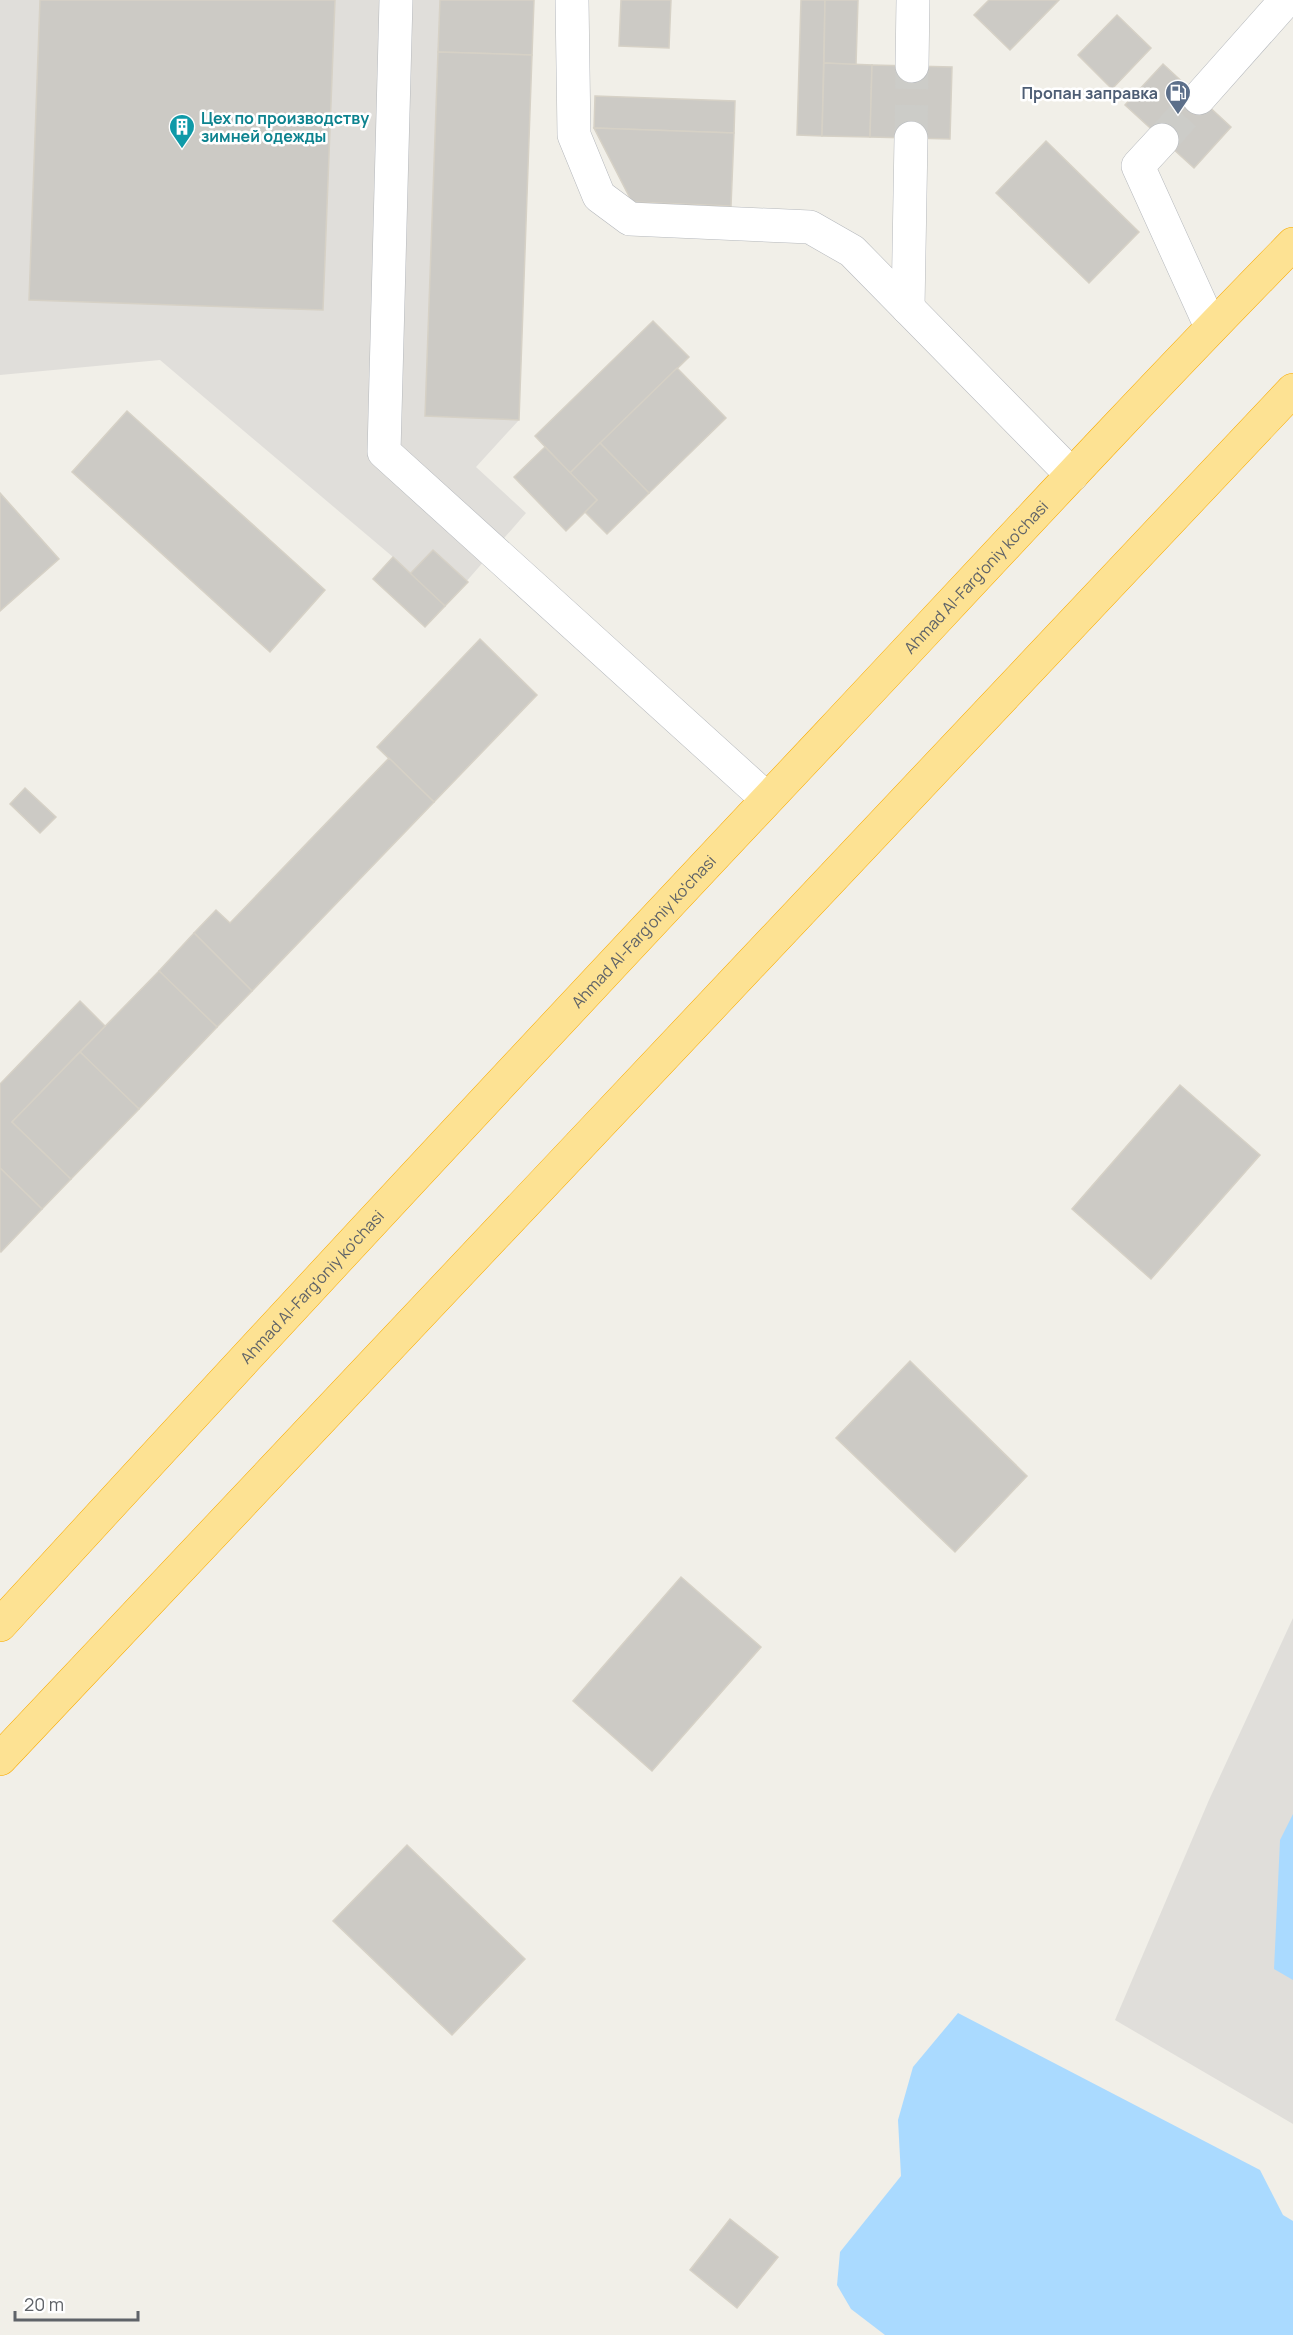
<svg xmlns="http://www.w3.org/2000/svg" width="1293" height="2335" viewBox="0 0 1293 2335" font-family="Manrope,sans-serif">
  <rect width="100%" height="100%" fill="#f1efe8"/>
  <g fill="#e0deda">
    <polygon points="0,0 440,0 532,55 519,420 476,467 526,513 445,606 393,557 160,360 0,375"/>
    <polygon points="1293,1618 1293,2124 1115,2020 1209,1800"/>
  </g>
  <g fill="#aadaff">
    <polygon points="1293,1814 1293,1980 1274,1969 1280,1840"/>
    <polygon points="958,2013 1260,2170 1283,2215 1293,2221 1293,2335 885,2335 851,2309 837,2285 840,2252 901,2176 898,2120 913,2067"/>
  </g>
  <g fill="#cccac5" stroke="#d6d1c6" stroke-width="1.5">
    <polygon points="40,0 335,0 323,310 29,300"/>
    <polygon points="440,0 534,0 532,55 438,52"/>
    <polygon points="621,0 671,0 669,48 619,46"/>
    <polygon points="801,0 825,0 822,136 797,135"/>
    <polygon points="825,0 858,0 856,65 824,63"/>
    <polygon points="989,0 1059,0 1010,50 974,15"/>
    <polygon points="1117,15 1151,48 1112,89 1078,55"/>
    <polygon points="438,52 532,55 519,420 425,416"/>
    <polygon points="824,63 872,65 870,137 822,136"/>
    <polygon points="1163,64 1231,127 1194,168 1125,105"/>
    <polygon points="872,65 952,67 950,139 870,137"/>
    <polygon points="595,96 735,101 734,133 594,128"/>
    <polygon points="594,128 734,133 731,206 632,202"/>
    <polygon points="1046,141 1139,232 1089,283 996,193"/>
    <polygon points="653,321 689,357 570,473 535,436"/>
    <polygon points="677,368 726,418 649,493 600,443"/>
    <polygon points="127,411 325,590 270,652 72,472"/>
    <polygon points="600,443 649,493 607,534 585,512 597,500 570,473"/>
    <polygon points="545,447 597,500 566,531 514,477"/>
    <polygon points="0,493 59,559 0,611"/>
    <polygon points="433,550 468,582 445,606 410,574"/>
    <polygon points="393,557 445,606 425,627 373,579"/>
    <polygon points="480,639 537,695 434,802 377,747"/>
    <polygon points="389,758 434,802 252,991 194,933 216,910 230,923"/>
    <polygon points="25,788 56,817 40,833 10,804"/>
    <polygon points="194,933 252,991 217,1027 159,971"/>
    <polygon points="159,971 217,1027 139,1109 80,1052"/>
    <polygon points="80,1001 105,1026 12,1122 71,1179 42,1209 0,1168 0,1084"/>
    <polygon points="80,1052 139,1109 71,1179 12,1122"/>
    <polygon points="1180,1085 1260,1155 1151,1279 1072,1209"/>
    <polygon points="0,1168 42,1209 1,1252 0,1250"/>
    <polygon points="910,1361 1027,1476 955,1552 836,1438"/>
    <polygon points="681,1577 761,1647 652,1771 573,1701"/>
    <polygon points="407,1845 525,1959 452,2035 333,1921"/>
    <polygon points="730,2219 778,2257 737,2308 690,2270"/>
  </g>
  <g fill="none" stroke-linecap="round" stroke-linejoin="round">
    <g stroke="#ccccc8" stroke-width="33" stroke-dasharray="33 16" stroke-linecap="butt">
      <polyline points="911,138 912,66"/>
      <polyline points="1162,140 1199,98"/>
    </g>
    <defs>
      <g id="minor">
        <polyline points="396,0 384,452 767,799"/>
        <polyline points="572,0 574,135 599,196 630,219 810,227 852,251 1072,475"/>
        <polyline points="912,66 913,0"/>
        <polyline points="1199,98 1286,0"/>
        <polyline points="1162,140 1138,166 1211,327"/>
        <polyline points="908,308 911,138"/>
      </g>
      <g id="highway">
        <path id="s1" d="M0,1625C274,1326 551,1029 829,734C983,570 1136,404 1293,244"/>
        <polyline points="0,1759 1293,390"/>
      </g>
    </defs>
    <use href="#minor" stroke="#b5b8bc" stroke-width="34"/>
    <use href="#highway" stroke="#f9ab00" stroke-width="34"/>
    <use href="#minor" stroke="#fff" stroke-width="33"/>
    <use href="#highway" stroke="#fde293" stroke-width="33"/>
  </g>
  <defs>
    <symbol id="fuel-pin" viewBox="-11 -11 22 30"><path d="M0 17L-7.5 6A9.5 9.5 0 1 1 7.5 6Z" fill="#5c6f8a" stroke="#fff"/><path d="M-5.5-6h7V0h2V4h1.3V-2.5L3-4.5l.8-.8L6-3V5H2.5V1h-1V6h-7ZM-4.2-4.7v3.2H.2V-4.7Z" fill="#fff"/></symbol>
    <symbol id="building-pin" viewBox="-11 -11 22 30"><path d="M0 17L-7.5 6A9.5 9.5 0 1 1 7.5 6Z" fill="#0f9aa8" stroke="#fff"/><path d="M-4-6H4V6H1V3H-1V6H-4ZM-2.5-4.3h1.7v1.8h-1.7ZM.8-4.3h1.7v1.8H.8ZM-2.5-1h1.7V.8h-1.7ZM.8-1h1.7V.8H.8Z" fill="#fff"/></symbol>
  </defs>
  <g fill-rule="evenodd">
    <use href="#fuel-pin" x="1163" y="78" width="30" height="40"/>
    <use href="#building-pin" x="167" y="112" width="30" height="40"/>
  </g>
  <g text-anchor="middle" stroke-width="5" stroke-linejoin="round" paint-order="stroke">
    <g font-size="16" font-weight="bold" fill="#4e5e75" stroke="#fff" text-anchor="end">
      <text x="1158" y="99">Пропан заправка</text>
    </g>
    <g font-size="16" font-weight="bold" fill="#0d838f" stroke="#fff" text-anchor="start">
      <text x="201" y="124">Цех по производству<tspan x="201" dy="18">зимней одежды</tspan></text>
    </g>
    <g font-size="16" fill="#5f6368" stroke="#fff">
      <text dy="6" stroke="none"><textPath href="#s1" startOffset="1432">Ahmad Al-Farg'oniy ko'chasi</textPath></text>
      <text dy="6" stroke="none"><textPath href="#s1" startOffset="946">Ahmad Al-Farg'oniy ko'chasi</textPath></text>
      <text dy="6" stroke="none"><textPath href="#s1" startOffset="460">Ahmad Al-Farg'oniy ko'chasi</textPath></text>
    </g>
  </g>
  <path d="M15 2311v9h123v-9" fill="none" stroke="#5f6368" stroke-width="3"/>
  <text x="24" y="2311" font-size="18" fill="#5f6368" stroke="#ffffff" stroke-width="4.5" paint-order="stroke">20 m</text>
</svg>
